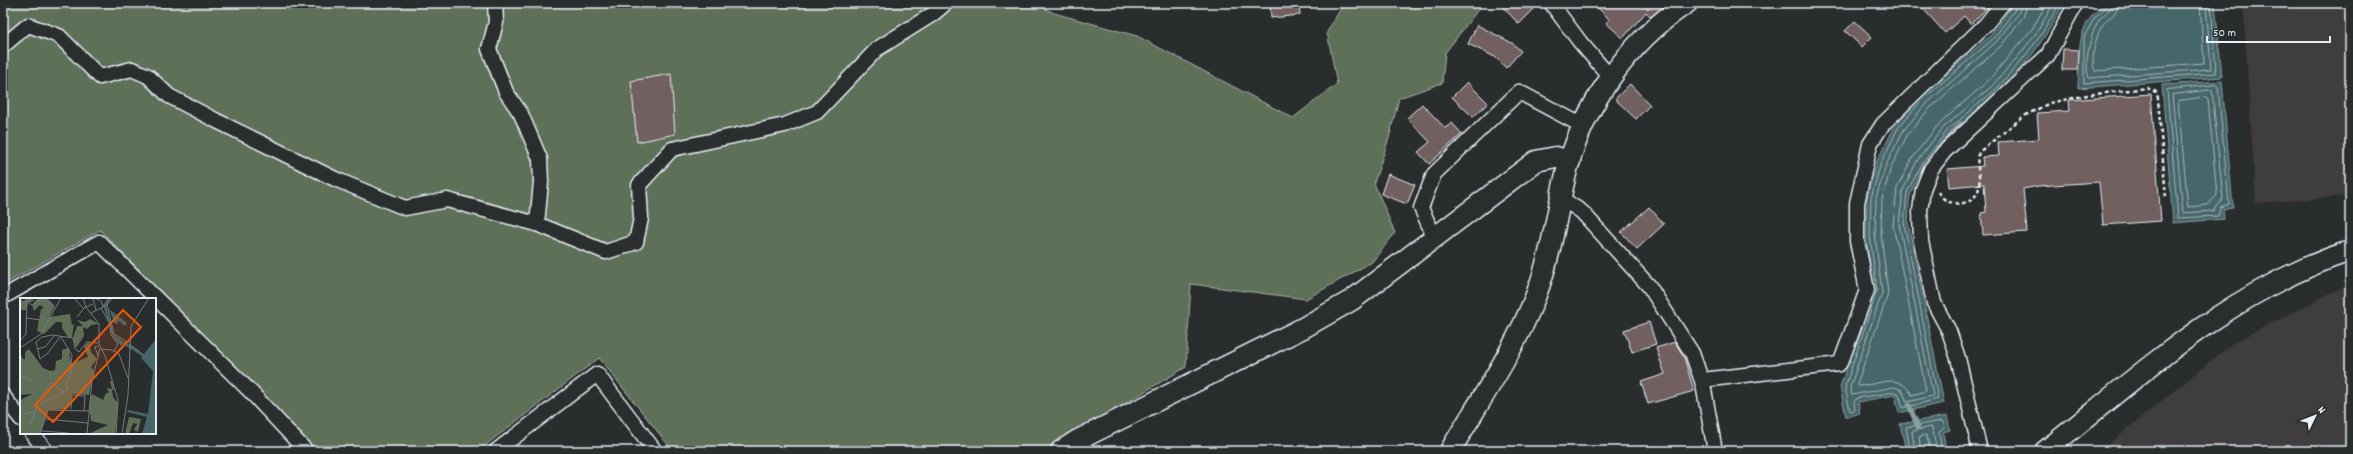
<svg xmlns="http://www.w3.org/2000/svg" width="2353" height="454" viewBox="0 0 2353 454" font-family="Dekko,sans-serif">
  <rect width="100%" height="100%" fill="#2a2d2e"/>
  <filter id="ink" filterUnits="userSpaceOnUse"><feTurbulence type="fractalNoise" baseFrequency=".025" numOctaves="2"/><feDisplacementMap in="SourceGraphic" scale="8" xChannelSelector="R" yChannelSelector="G"/><feConvolveMatrix kernelMatrix="1 2 1 2 8 2 1 2 1" color-interpolation-filters="sRGB"/></filter>
  <g filter="url(#ink)">
    <g fill="#403c3c">
      <polygon points="2243,3 2350,3 2350,196 2256,203"/>
      <polygon points="2350,283 2350,451 2100,451 2233,343"/>
    </g>
    <polygon fill="#5f6f58" stroke="#a4b0a8" points="3,3 1034,3 1054,13 1137,36 1293,118 1337,84 1327,32 1344,3 1483,3 1445,53 1442,83 1399,98 1389,138 1374,183 1395,233 1372,262 1306,299 1191,284 1186,367 1045,451 673,451 599,358 478,451 318,451 100,230 3,285"/>
    <g fill="#476669" stroke="#879ea2">
      <path d="M2014,3H2064C2047,36 2025,68 1998,93C1966,122 1925,149 1911,193C1908,202 1909,213 1908,223L1944,403L1899,413L1895,395L1858,402L1860,413L1846,417L1840,387L1873,291L1866,235L1867,197L1877,161L1895,126L1918,98L1990,36Z"/>
      <path d="M2105,3H2215L2222,77L2078,88C2080,51 2074,28 2105,3Z"/>
      <polygon points="2222,81 2233,208 2223,209 2224,219 2173,223 2162,85"/>
      <polygon points="1947,416 1950,430 1943,432 1946,451 1906,451 1900,424"/>
    </g>
    <g fill="none" stroke-linecap="round" stroke-linejoin="round">
      <g stroke="#a8b9bf" stroke-width="1">
        <polyline points="2017,3 2014,11 1993,39 1921,101 1898,128 1881,163 1871,198 1870,235 1877,291 1845,387 1850,411 1855,410 1854,402 1857,398 1894,392 1899,394 1903,408 1938,399 1904,223 1907,192 1922,164 1947,131 1996,89 2021,61 2041,35 2060,3"/>
        <polyline points="2022,3 2018,14 1996,42 1925,105 1903,131 1886,165 1876,198 1875,234 1882,293 1850,387 1852,395 1894,387 1902,390 1907,402 1933,396 1899,224 1903,190 1917,161 1943,128 1992,86 2017,58 2037,32 2054,3"/>
        <path d="M2028,3L2023,17L2001,46L1929,109L1908,134L1891,167L1882,199L1881,234L1888,294L1857,384L1858,386C1881,385 1898,371 1912,395L1926,391L1893,225L1897,188L1913,157L1938,125L1988,81L2032,29L2047,3"/>
        <polyline points="2107,3 2106,7 2095,17 2084,37 2084,83 2216,73 2211,3"/>
        <path d="M2112,3C2111,13 2103,13 2099,20C2091,32 2083,65 2089,78L2211,69L2206,3"/>
        <path d="M2118,3C2118,15 2110,15 2104,23C2096,33 2090,60 2095,71L2204,63L2200,3"/>
        <polygon points="2216,85 2218,87 2229,204 2220,207 2218,216 2178,218 2167,90"/>
        <polygon points="2212,90 2223,199 2217,204 2213,211 2183,213 2172,95"/>
        <polygon points="2206,97 2208,99 2217,195 2208,205 2188,207 2178,101"/>
        <polyline points="1910,451 1906,427 1942,421 1945,426 1939,433 1942,451"/>
        <polyline points="1915,451 1912,431 1932,427 1937,451"/>
        <polyline points="1921,451 1919,437 1926,435 1931,451"/>
      </g>
      <g stroke="#879ea2" stroke-width="5">
        <polyline points="1938,149 1961,124"/>
        <polyline points="1909,405 1918,427"/>
      </g>
    </g>
    <g fill="#725f5e" stroke="#e8f1f8">
      <polygon points="1270,3 1299,3 1300,15 1271,18"/>
      <polygon points="1499,3 1528,3 1534,9 1519,24"/>
      <polygon points="1593,3 1668,3 1651,17 1646,12 1623,38 1606,23 1609,19"/>
      <polygon points="1918,3 1992,3 1971,24 1964,16 1945,33"/>
      <polygon points="1855,21 1872,37 1862,47 1845,31"/>
      <polygon points="1477,25 1512,43 1521,51 1506,68 1495,57 1468,44"/>
      <polygon points="2063,49 2079,50 2078,70 2062,70"/>
      <polygon points="671,74 675,134 637,142 631,81"/>
      <polygon points="1467,82 1488,103 1473,117 1452,97"/>
      <polygon points="1630,84 1650,105 1636,119 1615,99"/>
      <polygon points="2151,94 2161,221 2103,225 2099,182 2038,186 2023,189 2027,232 1983,235 1981,213 1986,212 1984,184 1949,187 1947,169 1983,166 1982,157 1999,156 1998,142 2039,139 2037,113 2070,111 2069,100"/>
      <polygon points="1422,104 1445,128 1452,123 1462,134 1429,164 1418,152 1430,142 1407,118"/>
      <polygon points="1388,174 1415,185 1407,204 1381,194"/>
      <polygon points="1649,207 1664,224 1637,249 1621,232"/>
      <polygon points="1649,322 1656,344 1632,352 1624,330"/>
      <polygon points="1675,342 1684,357 1694,391 1648,404 1641,382 1665,374 1656,348"/>
    </g>
    <g fill="none" stroke-linecap="round" stroke-linejoin="round">
      <defs>
        <g id="street">
          <polyline points="495,3 496,22 489,49 506,92 521,114 540,159 541,182 537,224"/>
          <polyline points="1551,3 1580,42 1611,78"/>
          <polyline points="3,46 28,25 59,36 100,77 132,69 148,76 169,96 217,121 335,179 405,208 447,200 537,224 606,252 636,242 641,218 639,185 672,149 785,125 817,112 877,49 933,14 946,3"/>
          <polyline points="1561,198 1582,212 1649,286 1692,353 1703,384 1715,451"/>
          <polyline points="1435,238 1421,208 1434,174 1519,92 1583,126"/>
          <polyline points="3,297 99,242 250,391 306,451"/>
          <polyline points="1702,380 1839,364 1842,359 1867,290 1857,241 1857,203 1870,144 1883,124 1986,24 2003,3"/>
          <polyline points="3,396 21,419"/>
          <polyline points="32,433 46,451"/>
          <polyline points="496,451 597,374 655,451"/>
          <polyline points="1980,451 1958,358 1949,331 1934,303 1921,241 1920,211 1923,189 1931,169 1944,152 2048,55 2076,3"/>
        </g>
        <g id="secondary">
          <polyline points="1061,451 1078,440 1303,328 1352,300 1536,161 1556,157 1570,161"/>
          <path d="M1450,451C1480,400 1515,350 1536,295C1551,256 1556,217 1565,178C1581,108 1628,42 1687,3"/>
          <path d="M2045,451C2142,374 2230,290 2350,251"/>
        </g>
      </defs>
      <use href="#street" stroke="#e8f1f8" stroke-width="17"/>
      <use href="#secondary" stroke="#e8f1f8" stroke-width="23"/>
      <path stroke="#e8f1f8" stroke-width="2.5" stroke-dasharray="4 3" stroke-linecap="butt" d="M1938,192C1946,208 1976,208 1979,187C1981,175 1975,164 1979,152L2024,116L2050,103L2087,95L2147,88L2156,92L2158,98L2166,198"/>
      <use href="#street" stroke="#2a2d2e" stroke-width="14"/>
      <use href="#secondary" stroke="#2a2d2e" stroke-width="20"/>
    </g>
  </g>
  <g transform="translate(20 298)">
    <rect width="136" height="136" fill="#2a2d2e"/>
    <path d="M0,0L3,3L8,0L15,2L8,5L6,12H0ZM18,0H27L35,8L29,19L50,16L52,27L54,26L52,39H48L42,30V24H36L24,36L17,33L21,11L24,10L20,7L14,13L12,7ZM70,21L79,26L71,27L67,31L63,29L64,38L56,50L53,40L57,28H63L57,22L65,24ZM69,44L71,54L77,61L71,69L74,73L69,97L52,96L50,108L47,111L28,112L20,136H0V102L12,96L0,97V55L3,61H5V54L9,51L23,70L30,73L35,72L36,63L42,61V52L49,50L51,66L68,59L64,48ZM90,83H92L94,92H92L93,99L98,105L95,136H68L88,127L71,123L69,108L72,96L83,102L86,95H89L87,90L92,91ZM109,119L121,121L118,134L114,132L117,126L113,125L109,136H105Z" fill="#5f6f58"/>
    <path d="M88,0H91L86,8L94,37L104,44L101,48L92,37L85,13L83,7ZM89,11L107,25L105,28L99,23L96,26L94,24ZM136,41V136H122L127,119L107,114L108,112L128,116L133,73L121,60L122,58L103,46L104,44L124,56Z" fill="#476669"/>
    <path fill="none" stroke="#767b7f" stroke-width="1" d="M54,0L64,11M63,0L66,9L79,26V46L85,58L98,102L96,136M73,0L76,12M74,0L81,3L83,9M8,4L12,7L23,0M87,7L94,36L109,45M81,10L90,26L91,37L98,46L94,53M71,15L87,7L92,0M57,19L64,10L73,6M7,20L20,22M40,39L27,56L20,61L16,44L22,39L32,37L53,40L55,51L59,54L67,44L78,45M0,43L6,36L7,0M109,46L119,53M0,50L21,36L41,0M17,51L25,49L34,38M81,51L92,52L99,56L108,80M78,58L75,49L79,48M0,78L12,83M27,90L31,85L44,94M51,111L52,97L65,98L64,113M0,116L14,114M26,121L68,125M11,126L17,107L38,98L48,90L46,85L50,78L52,57L41,39M22,133L48,135M20,136L28,112L69,113M67,136L72,83L80,50M102,136L108,97L111,28L129,0"/>
    <path fill="#e8590c" fill-opacity="0.15" stroke="#e8590c" stroke-width="2" d="M103,12L121,29L33,124L15,107Z"/>
    <rect width="136" height="136" fill="none" stroke="#e8f1f8" stroke-width="2"/>
  </g>
  <rect width="2353" height="454" fill="none" stroke="#2a2d2e" stroke-width="16"/>
  <rect x="8" y="8" width="2337" height="438" fill="none" stroke="#e8f1f8" stroke-width="1.5" filter="url(#ink)"/>
  <g transform="translate(2315 416) rotate(47)" stroke="#2a2d2e" stroke-width="3" paint-order="stroke">
  <path d="M0-3L7 15L0 10L-7 15Z" fill="#e8f1f8"/>
  <text y="-6" font-size="11" font-weight="bold" text-anchor="middle" fill="#e8f1f8">N</text>
  </g>
  <path d="M2207 36v6h123v-6" fill="none" stroke="#e8f1f8" stroke-width="2"/>
  <text x="2213" y="36" font-size="12" fill="#e8f1f8" stroke="#2a2d2e" stroke-width="3" paint-order="stroke">50 m</text>
</svg>
